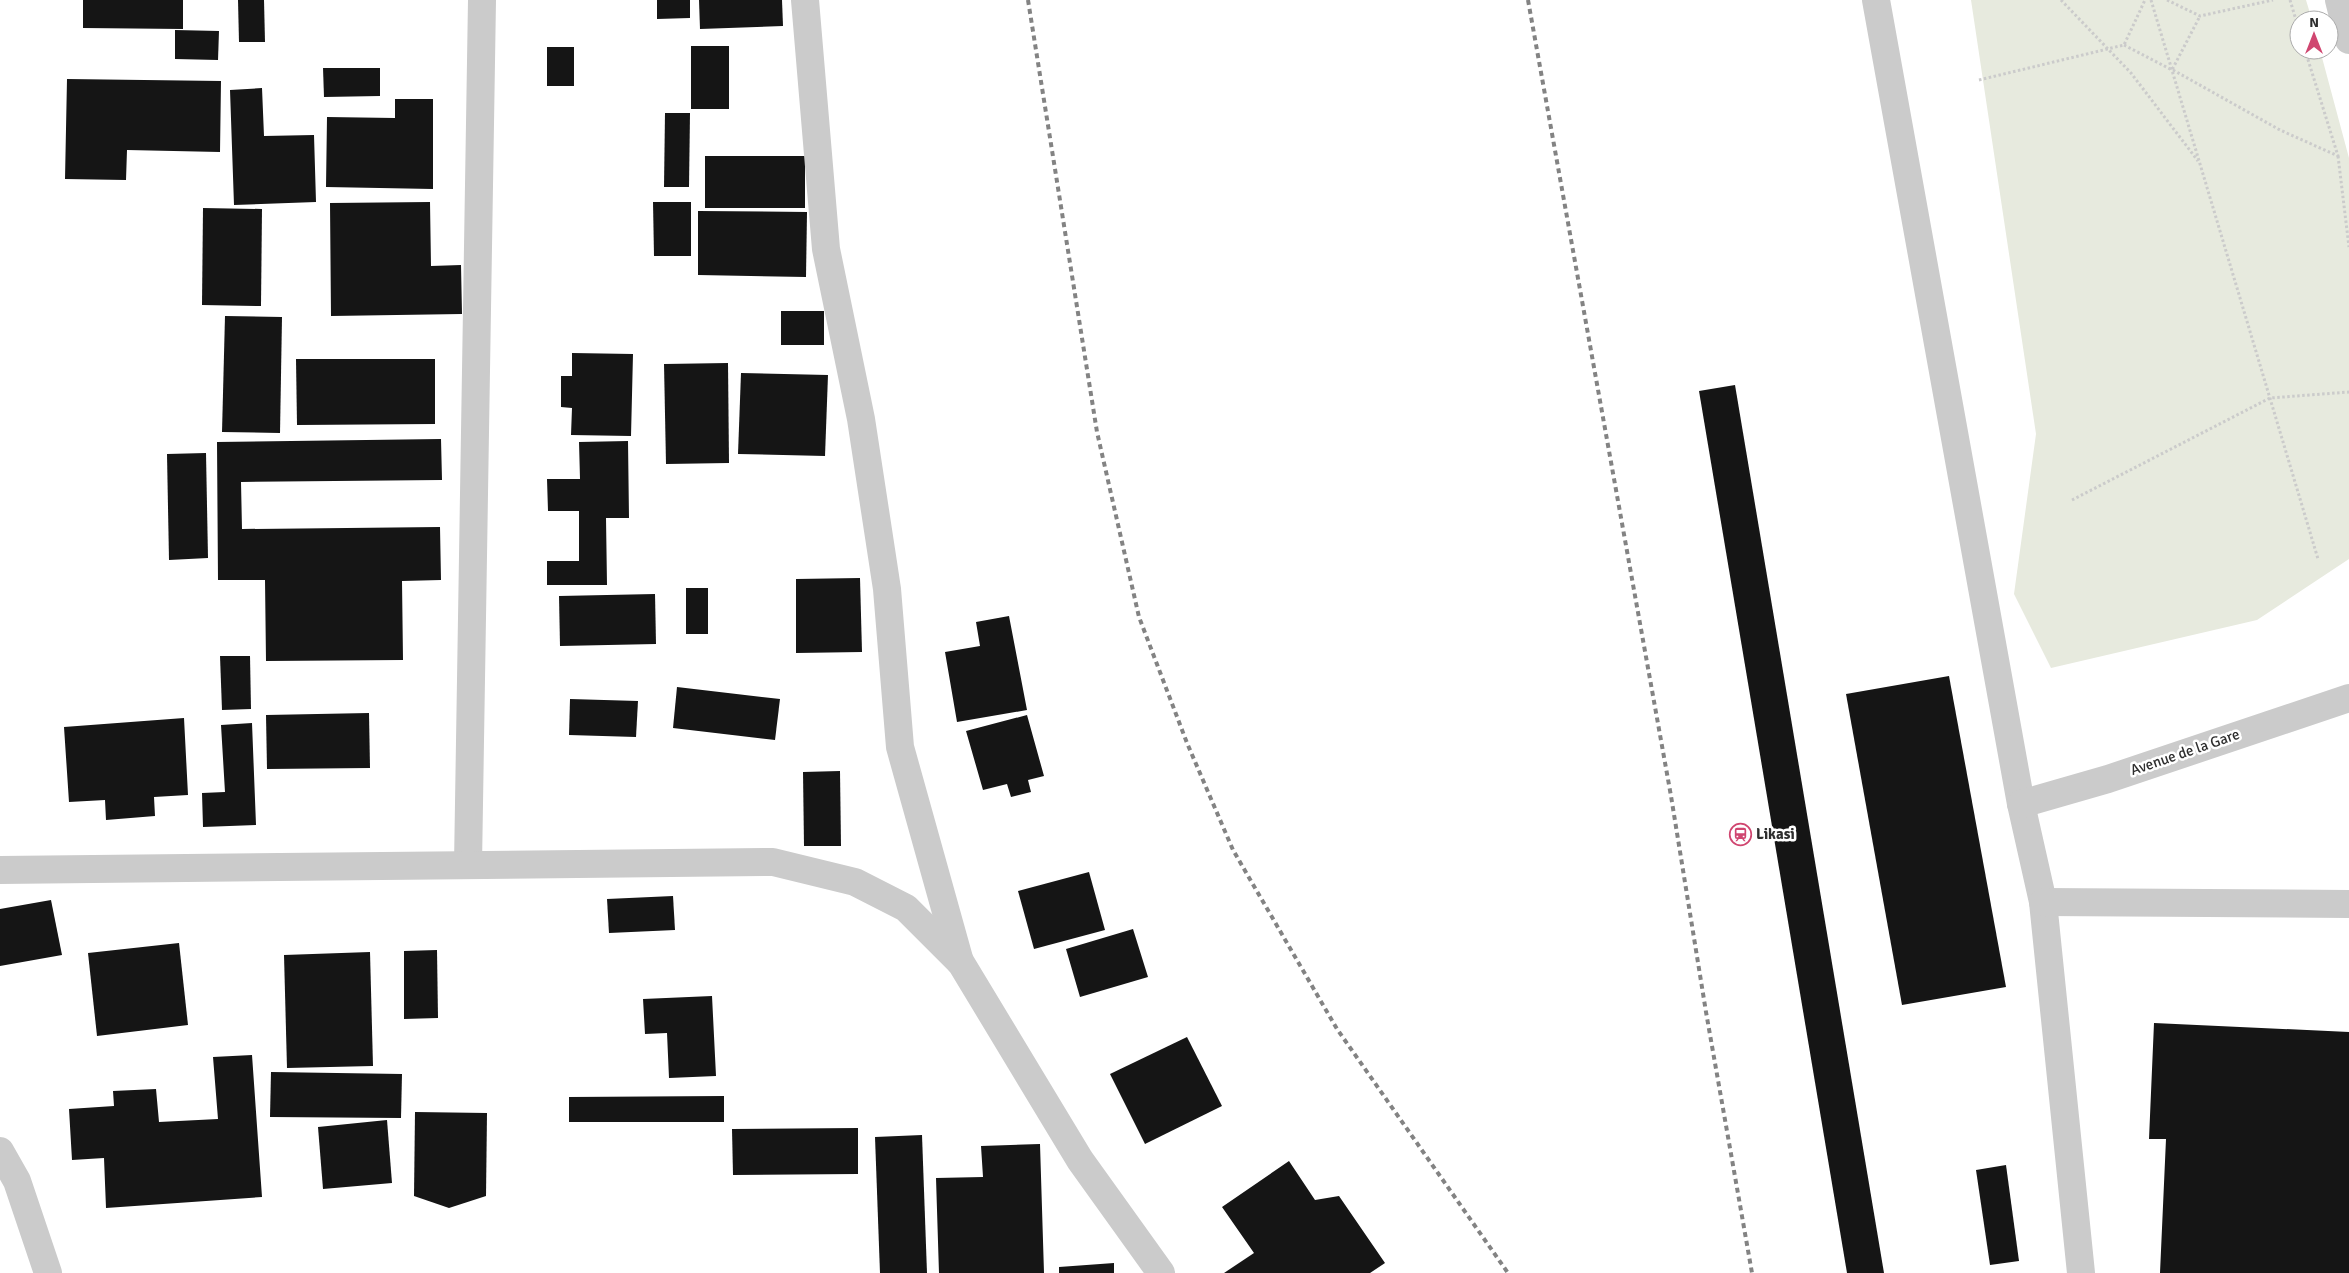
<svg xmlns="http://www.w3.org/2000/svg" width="2349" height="1273" viewBox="0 0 2349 1273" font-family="Signika,sans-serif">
  <rect width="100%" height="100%" fill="#fff"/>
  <polygon fill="#e7eade" points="1971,0 2306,0 2312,20 2299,20 2299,50 2320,50 2349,158 2349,559 2257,620 2051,668 2014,594 2036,434"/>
  <g fill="#151515">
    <polygon points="83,0 183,0 183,29 83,28"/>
    <polygon points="238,0 264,0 265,42 239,42"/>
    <polygon points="657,0 690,0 690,18 657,19"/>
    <polygon points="699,0 782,0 783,26 700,29"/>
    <polygon points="175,30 219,31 218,60 175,59"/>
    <rect x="691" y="46" width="38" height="63"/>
    <rect x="547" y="47" width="27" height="39"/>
    <polygon points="323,68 380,68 380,96 324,97"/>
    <polygon points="67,79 221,81 220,152 127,150 126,180 65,179"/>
    <polygon points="262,88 264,136 314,135 316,202 234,205 230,90"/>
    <polygon points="395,99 433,99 433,189 326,187 327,117 395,118"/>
    <polygon points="665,113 690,113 689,187 664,187"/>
    <rect x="705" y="156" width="100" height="52"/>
    <polygon points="430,202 431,266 461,265 462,314 331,316 330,203"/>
    <polygon points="653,202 691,202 691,256 654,256"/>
    <polygon points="203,208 262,209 261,306 202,305"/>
    <polygon points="698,211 807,212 806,277 698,275"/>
    <rect x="781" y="311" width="43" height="34"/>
    <polygon points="225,316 282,317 280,433 222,432"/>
    <polygon points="572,353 633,354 631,436 571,435 572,408 561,407 561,376 572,376"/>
    <polygon points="296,359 435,359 435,424 297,425"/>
    <polygon points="728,363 729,463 666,464 664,364"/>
    <polygon points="741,373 828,375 825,456 738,454"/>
    <polygon points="1735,385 1884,1273 1847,1273 1699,391"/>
    <polygon points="441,439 442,480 241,482 242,529 440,527 441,580 402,581 403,660 266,661 265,580 218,580 217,442"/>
    <polygon points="628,441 629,518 606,518 607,585 547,585 547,561 579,561 579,511 548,511 547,479 580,479 579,442"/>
    <polygon points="206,453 208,558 169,560 167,454"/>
    <polygon points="860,578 862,652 796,653 796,579"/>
    <rect x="686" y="588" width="22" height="46"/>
    <polygon points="655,594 656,644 560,646 559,596"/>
    <polygon points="1009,616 1027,710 957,722 945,652 980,646 976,622"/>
    <polygon points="220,656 250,656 251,709 222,710"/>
    <polygon points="1949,676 2006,987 1902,1005 1846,694"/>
    <polygon points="677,687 780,699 775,740 673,728"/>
    <polygon points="570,699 638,701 636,737 569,735"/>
    <polygon points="369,713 370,768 267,769 266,715"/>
    <polygon points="1027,715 1044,776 1028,780 1031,792 1011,797 1007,784 983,790 966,731"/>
    <polygon points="184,718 188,795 154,797 155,816 106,820 105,800 69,802 64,727"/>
    <polygon points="252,723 256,825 203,827 202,793 225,792 221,725"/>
    <polygon points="840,771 841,846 804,846 803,772"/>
    <polygon points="1089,872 1105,930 1034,949 1018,891"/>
    <polygon points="673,896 675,930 609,933 607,899"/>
    <polygon points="51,900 62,955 0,966 0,909"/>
    <polygon points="1133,929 1148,977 1080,997 1066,949"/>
    <polygon points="179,943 188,1025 97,1036 88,953"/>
    <polygon points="437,950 438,1018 404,1019 404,951"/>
    <polygon points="370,952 373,1066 287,1068 284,955"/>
    <polygon points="712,996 716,1076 669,1078 667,1033 645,1034 643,999"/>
    <polygon points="2154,1023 2349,1032 2349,1273 2160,1273 2166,1139 2149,1139"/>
    <polygon points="1187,1037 1222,1106 1145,1144 1110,1074"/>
    <polygon points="252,1055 262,1197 106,1208 104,1158 72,1160 69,1109 114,1106 113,1091 156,1089 159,1122 218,1119 213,1057"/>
    <polygon points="271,1072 402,1074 401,1118 270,1117"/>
    <polygon points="724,1096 724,1122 569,1122 569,1097"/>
    <polygon points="415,1112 487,1113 486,1196 449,1208 414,1196"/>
    <polygon points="387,1120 392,1183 323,1189 318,1127"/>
    <polygon points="858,1128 858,1174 733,1175 732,1129"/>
    <polygon points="922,1135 927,1273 880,1273 875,1137"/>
    <polygon points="1040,1144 1044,1273 939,1273 936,1178 983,1177 981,1146"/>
    <polygon points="1289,1161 1315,1200 1339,1196 1385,1263 1370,1273 1224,1273 1254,1253 1222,1207"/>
    <polygon points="2006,1165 2019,1261 1990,1265 1976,1170"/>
    <polygon points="1114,1263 1114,1273 1059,1273 1059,1267"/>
  </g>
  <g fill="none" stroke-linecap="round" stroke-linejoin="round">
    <g stroke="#cbcbcb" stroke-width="3" stroke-dasharray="2.5 2.5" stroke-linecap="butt">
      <polyline points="2061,0 2131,73 2198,161"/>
      <polyline points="2151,0 2318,559"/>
      <polyline points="2167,0 2200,16 2273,0"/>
      <polyline points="2290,0 2299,30"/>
      <polyline points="2124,45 2172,70 2200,16"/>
      <polyline points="2173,70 2280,130 2338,156 2305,50"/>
      <polyline points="1979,80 2124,45 2145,0"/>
      <polyline points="2338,156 2349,247"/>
      <polyline points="2072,500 2270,398 2349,392"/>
    </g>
    <g stroke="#cbcbcb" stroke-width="28">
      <polyline points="805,0 826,249 861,419 887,589 900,747 960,962"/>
      <polyline points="1876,0 2021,804 2043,902 2081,1273"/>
      <polyline points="2339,0 2349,40"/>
      <polyline points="2021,804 2108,779 2349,698"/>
      <polyline points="468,865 482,0"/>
      <polyline points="0,870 773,862 855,882 906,908 961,963 1080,1160 1161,1273"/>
      <polyline points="2043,902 2349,904"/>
      <polyline points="0,1151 17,1181 48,1273"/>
    </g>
    <g stroke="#838383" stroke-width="4" stroke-dasharray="5 4" stroke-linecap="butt">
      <polyline points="1028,0 1097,432 1139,617 1187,743 1233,850 1337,1029 1508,1273"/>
      <polyline points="1528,0 1671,796 1706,1012 1752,1273"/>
    </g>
  </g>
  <defs>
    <symbol id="station-ring" viewBox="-11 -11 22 22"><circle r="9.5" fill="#fff" stroke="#d04670" stroke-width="1.5"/><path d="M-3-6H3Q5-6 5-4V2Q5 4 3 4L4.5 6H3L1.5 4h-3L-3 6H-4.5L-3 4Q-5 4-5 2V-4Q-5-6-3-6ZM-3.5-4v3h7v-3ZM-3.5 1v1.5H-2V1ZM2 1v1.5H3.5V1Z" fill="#d04670"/></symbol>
  </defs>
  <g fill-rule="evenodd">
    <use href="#station-ring" x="1728" y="822" width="25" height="25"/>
  </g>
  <g text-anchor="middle" stroke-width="5" stroke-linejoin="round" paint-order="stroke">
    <g font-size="15" fill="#2e2e2e" stroke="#fff">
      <text transform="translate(2185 752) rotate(-19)" y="5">Avenue de la Gare</text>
    </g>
    <g font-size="15" font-weight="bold" fill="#2e2e2e" stroke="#fff" text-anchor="start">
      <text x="1756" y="839">Likasi</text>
    </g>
  </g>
  <g transform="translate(2314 35)"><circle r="24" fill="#ffffff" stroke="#ababab"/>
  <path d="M0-4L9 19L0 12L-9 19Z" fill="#d04670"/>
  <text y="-8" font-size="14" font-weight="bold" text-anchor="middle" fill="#2e2e2e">N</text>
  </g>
</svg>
